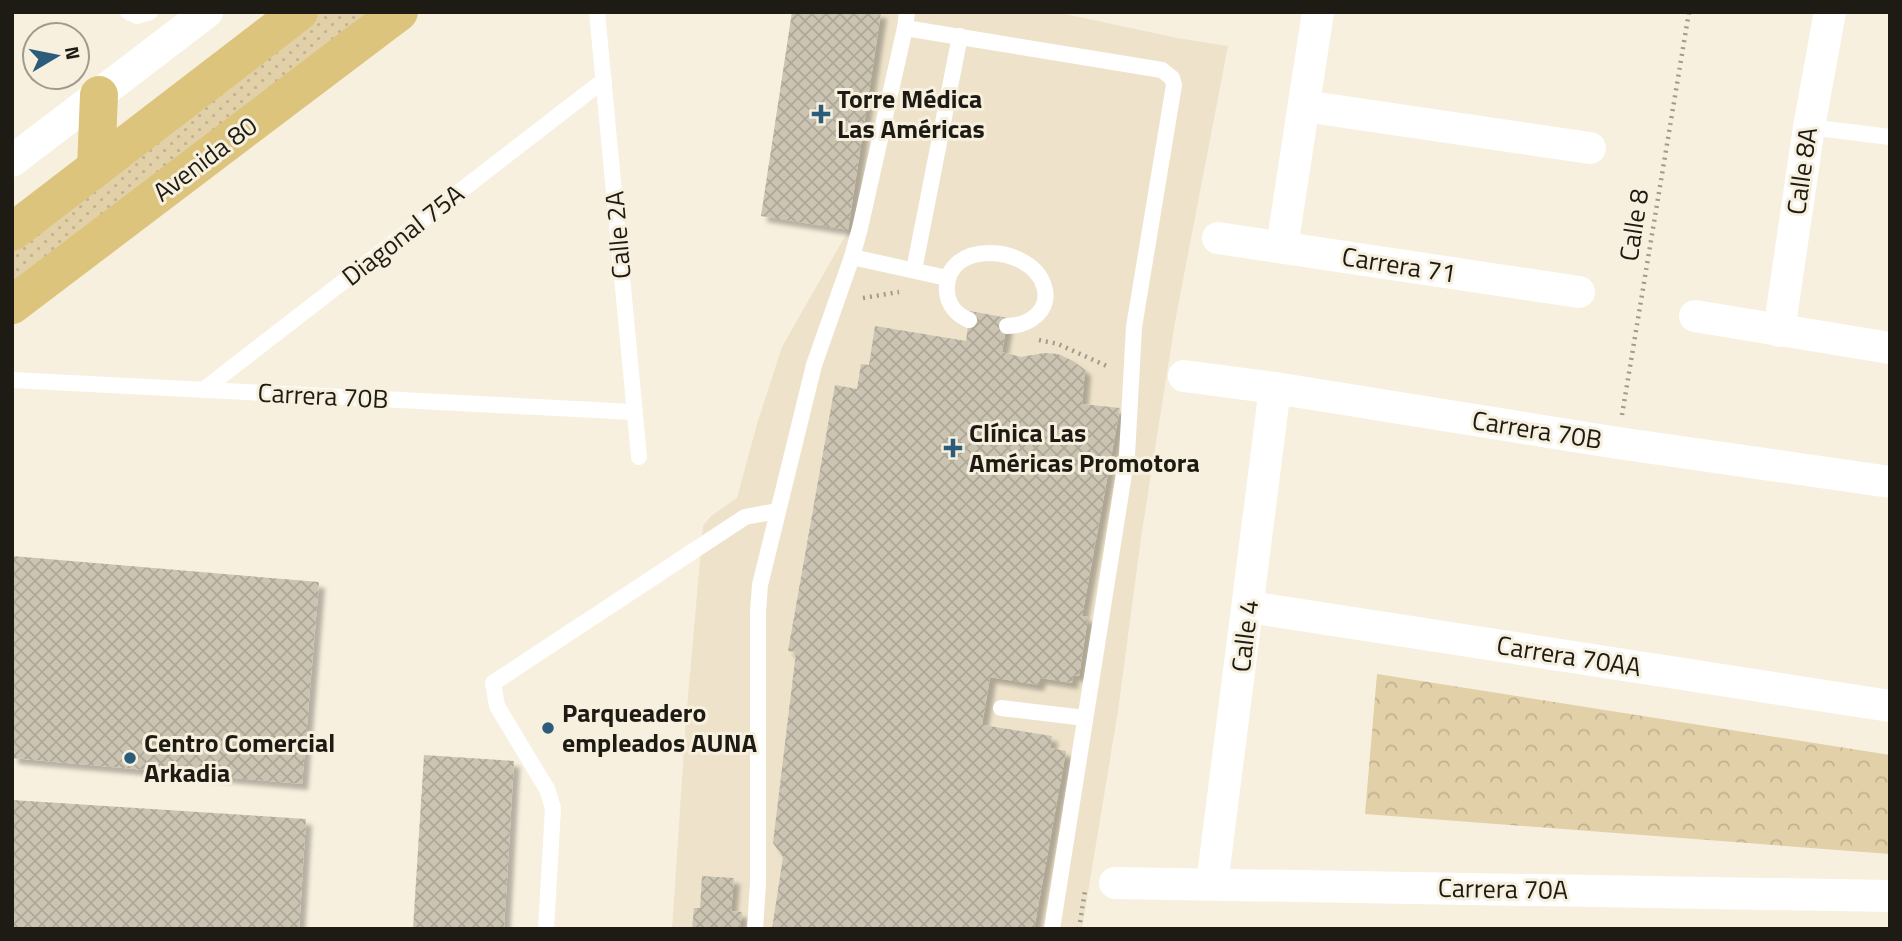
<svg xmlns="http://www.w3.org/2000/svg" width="1902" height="941" viewBox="0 0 1902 941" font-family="'Titillium Web',sans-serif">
  <defs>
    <pattern id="grass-dots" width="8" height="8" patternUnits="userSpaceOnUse" patternTransform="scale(1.75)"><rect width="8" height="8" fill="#e1d0a8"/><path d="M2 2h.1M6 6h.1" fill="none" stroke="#c1b290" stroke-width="1.8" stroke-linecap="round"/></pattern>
    <pattern id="park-crowns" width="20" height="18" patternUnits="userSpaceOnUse" patternTransform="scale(1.75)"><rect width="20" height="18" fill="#e1d0a8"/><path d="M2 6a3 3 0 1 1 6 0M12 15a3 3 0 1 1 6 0" fill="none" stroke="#c1b290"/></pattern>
    <pattern id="building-cross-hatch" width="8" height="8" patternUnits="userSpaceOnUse" patternTransform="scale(1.75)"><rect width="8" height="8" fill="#cbc4b3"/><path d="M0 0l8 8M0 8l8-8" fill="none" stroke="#aea899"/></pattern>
    <filter id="shadow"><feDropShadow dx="6" dy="6" stdDeviation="2" flood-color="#0004"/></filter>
  </defs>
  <rect width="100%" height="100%" fill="#f7f0de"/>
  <polygon fill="#eee3ca" points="792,12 1056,12 1177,38 1228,46 1175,322 1141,538 1118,711 1082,929 672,929 686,719 703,526 711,516 737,498 757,424 782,347 848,231 761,216"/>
  <polygon fill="url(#grass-dots)" points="319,12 375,12 12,289 12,245"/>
  <polygon fill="url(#park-crowns)" points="1377,674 1890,755 1890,854 1365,814"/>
  <g fill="url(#building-cross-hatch)" filter="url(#shadow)">
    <polygon points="792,12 881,12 848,230 761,216"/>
    <polygon points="970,311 1008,318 1002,352 1021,357 1044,353 1058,354 1073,361 1085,370 1082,404 1120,408 1082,616 1088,617 1079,676 1073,675 1072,683 1040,678 1038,685 990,677 982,725 1052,736 1050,748 1066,751 1034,929 772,929 783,857 773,843 796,652 788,651 835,385 857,389 861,364 869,365 875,326 966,341"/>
    <polygon points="12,556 319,582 302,784 12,758"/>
    <polygon points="424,755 514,761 504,929 413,929"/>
    <polygon points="12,800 306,819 299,929 12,929"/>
    <polygon points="702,876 734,878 731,911 742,912 740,929 692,929 694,908 700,908"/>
  </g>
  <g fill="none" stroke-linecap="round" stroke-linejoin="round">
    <g stroke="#a09b8d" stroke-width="4.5" stroke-dasharray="2 5" stroke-linecap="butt">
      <polyline points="863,298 899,292"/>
      <polyline points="1039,340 1058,344 1109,367"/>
      <polyline points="1622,415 1689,12"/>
      <polyline points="1079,929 1085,891"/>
    </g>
    <g stroke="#fff" stroke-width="16">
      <polyline points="128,12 137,16 150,12"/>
      <polyline points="597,12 639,457"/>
      <polyline points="905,28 1162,70 1172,78 1174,85 1134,327 1127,455 1052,929"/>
      <polyline points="1809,127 1890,137"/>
      <polyline points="852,257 947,278"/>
      <polyline points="914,270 960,36"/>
      <path d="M969,320C957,315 948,305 947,292C943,238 1031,244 1044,286C1052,311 1028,326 1007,326"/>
      <polyline points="12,380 634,412"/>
      <polyline points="203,390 604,80"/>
      <polyline points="1001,708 1085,718"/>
      <polyline points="546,929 553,808 547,789 497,706 493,683 745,517 777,511"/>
      <polyline points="755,929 758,883 758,612 760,585 814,365 852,257 860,228 905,28 907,12"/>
    </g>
    <g stroke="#fff" stroke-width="32">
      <polyline points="1304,106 1590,148"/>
      <polyline points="12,161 207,12"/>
      <polyline points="1218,238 1579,292"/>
      <polyline points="1282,247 1318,12"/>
      <polyline points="1695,316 1890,348"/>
      <polyline points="1779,331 1809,127 1830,12"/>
      <polyline points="1184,376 1275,388 1618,443 1890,482"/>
      <polyline points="1249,607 1890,706"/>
      <polyline points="1115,883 1890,896"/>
      <polyline points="1212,884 1275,388"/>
    </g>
    <g stroke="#ddc47c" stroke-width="38">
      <polyline points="96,168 99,95"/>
      <polyline points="12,232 299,12"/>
      <polyline points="12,305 399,12"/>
    </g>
  </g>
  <g fill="#2b5d7a" stroke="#f7f0de" stroke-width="2.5">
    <path d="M817.5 103.5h7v7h7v7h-7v7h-7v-7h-7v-7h7z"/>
    <path d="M949.5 437.5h7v7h7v7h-7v7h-7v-7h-7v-7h7z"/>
    <circle cx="548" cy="728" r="7"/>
    <circle cx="130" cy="758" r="7"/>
  </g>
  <g text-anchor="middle" stroke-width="6" stroke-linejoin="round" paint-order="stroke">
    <g font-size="26" font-weight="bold" fill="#1d1b14" stroke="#f7f0de" text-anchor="start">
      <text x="837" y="108">Torre Médica<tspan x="837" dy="30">Las Américas</tspan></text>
      <text x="969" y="442">Clínica Las<tspan x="969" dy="30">Américas Promotora</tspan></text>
      <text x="562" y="722">Parqueadero<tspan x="562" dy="30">empleados AUNA</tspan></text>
      <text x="144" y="752">Centro Comercial<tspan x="144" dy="30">Arkadia</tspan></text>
    </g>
    <g font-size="26" fill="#1d1b14" stroke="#f7f0de">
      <text transform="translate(205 159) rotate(-37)" y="9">Avenida 80</text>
      <text transform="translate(1802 171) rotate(-82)" y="9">Calle 8A</text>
      <text transform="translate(1634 225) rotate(-81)" y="9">Calle 8</text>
      <text transform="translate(403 235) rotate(-38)" y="9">Diagonal 75A</text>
      <text transform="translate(618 235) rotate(-95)" y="9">Calle 2A</text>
      <text transform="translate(1399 265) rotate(9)" y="9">Carrera 71</text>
      <text transform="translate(323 396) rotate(3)" y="9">Carrera 70B</text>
      <text transform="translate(1537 430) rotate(9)" y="9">Carrera 70B</text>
      <text transform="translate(1245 636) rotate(-83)" y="9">Calle 4</text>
      <text transform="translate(1569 656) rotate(9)" y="9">Carrera 70AA</text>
      <text transform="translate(1503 889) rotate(1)" y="9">Carrera 70A</text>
    </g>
  </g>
  <rect width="1902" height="941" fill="none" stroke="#1d1b14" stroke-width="28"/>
  <g transform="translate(56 56) rotate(80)"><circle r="33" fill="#f7f0de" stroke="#a09b8d" stroke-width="2"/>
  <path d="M0-5L12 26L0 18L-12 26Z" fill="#2b5d7a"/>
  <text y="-10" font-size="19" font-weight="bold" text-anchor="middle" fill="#1d1b14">N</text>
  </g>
</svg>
